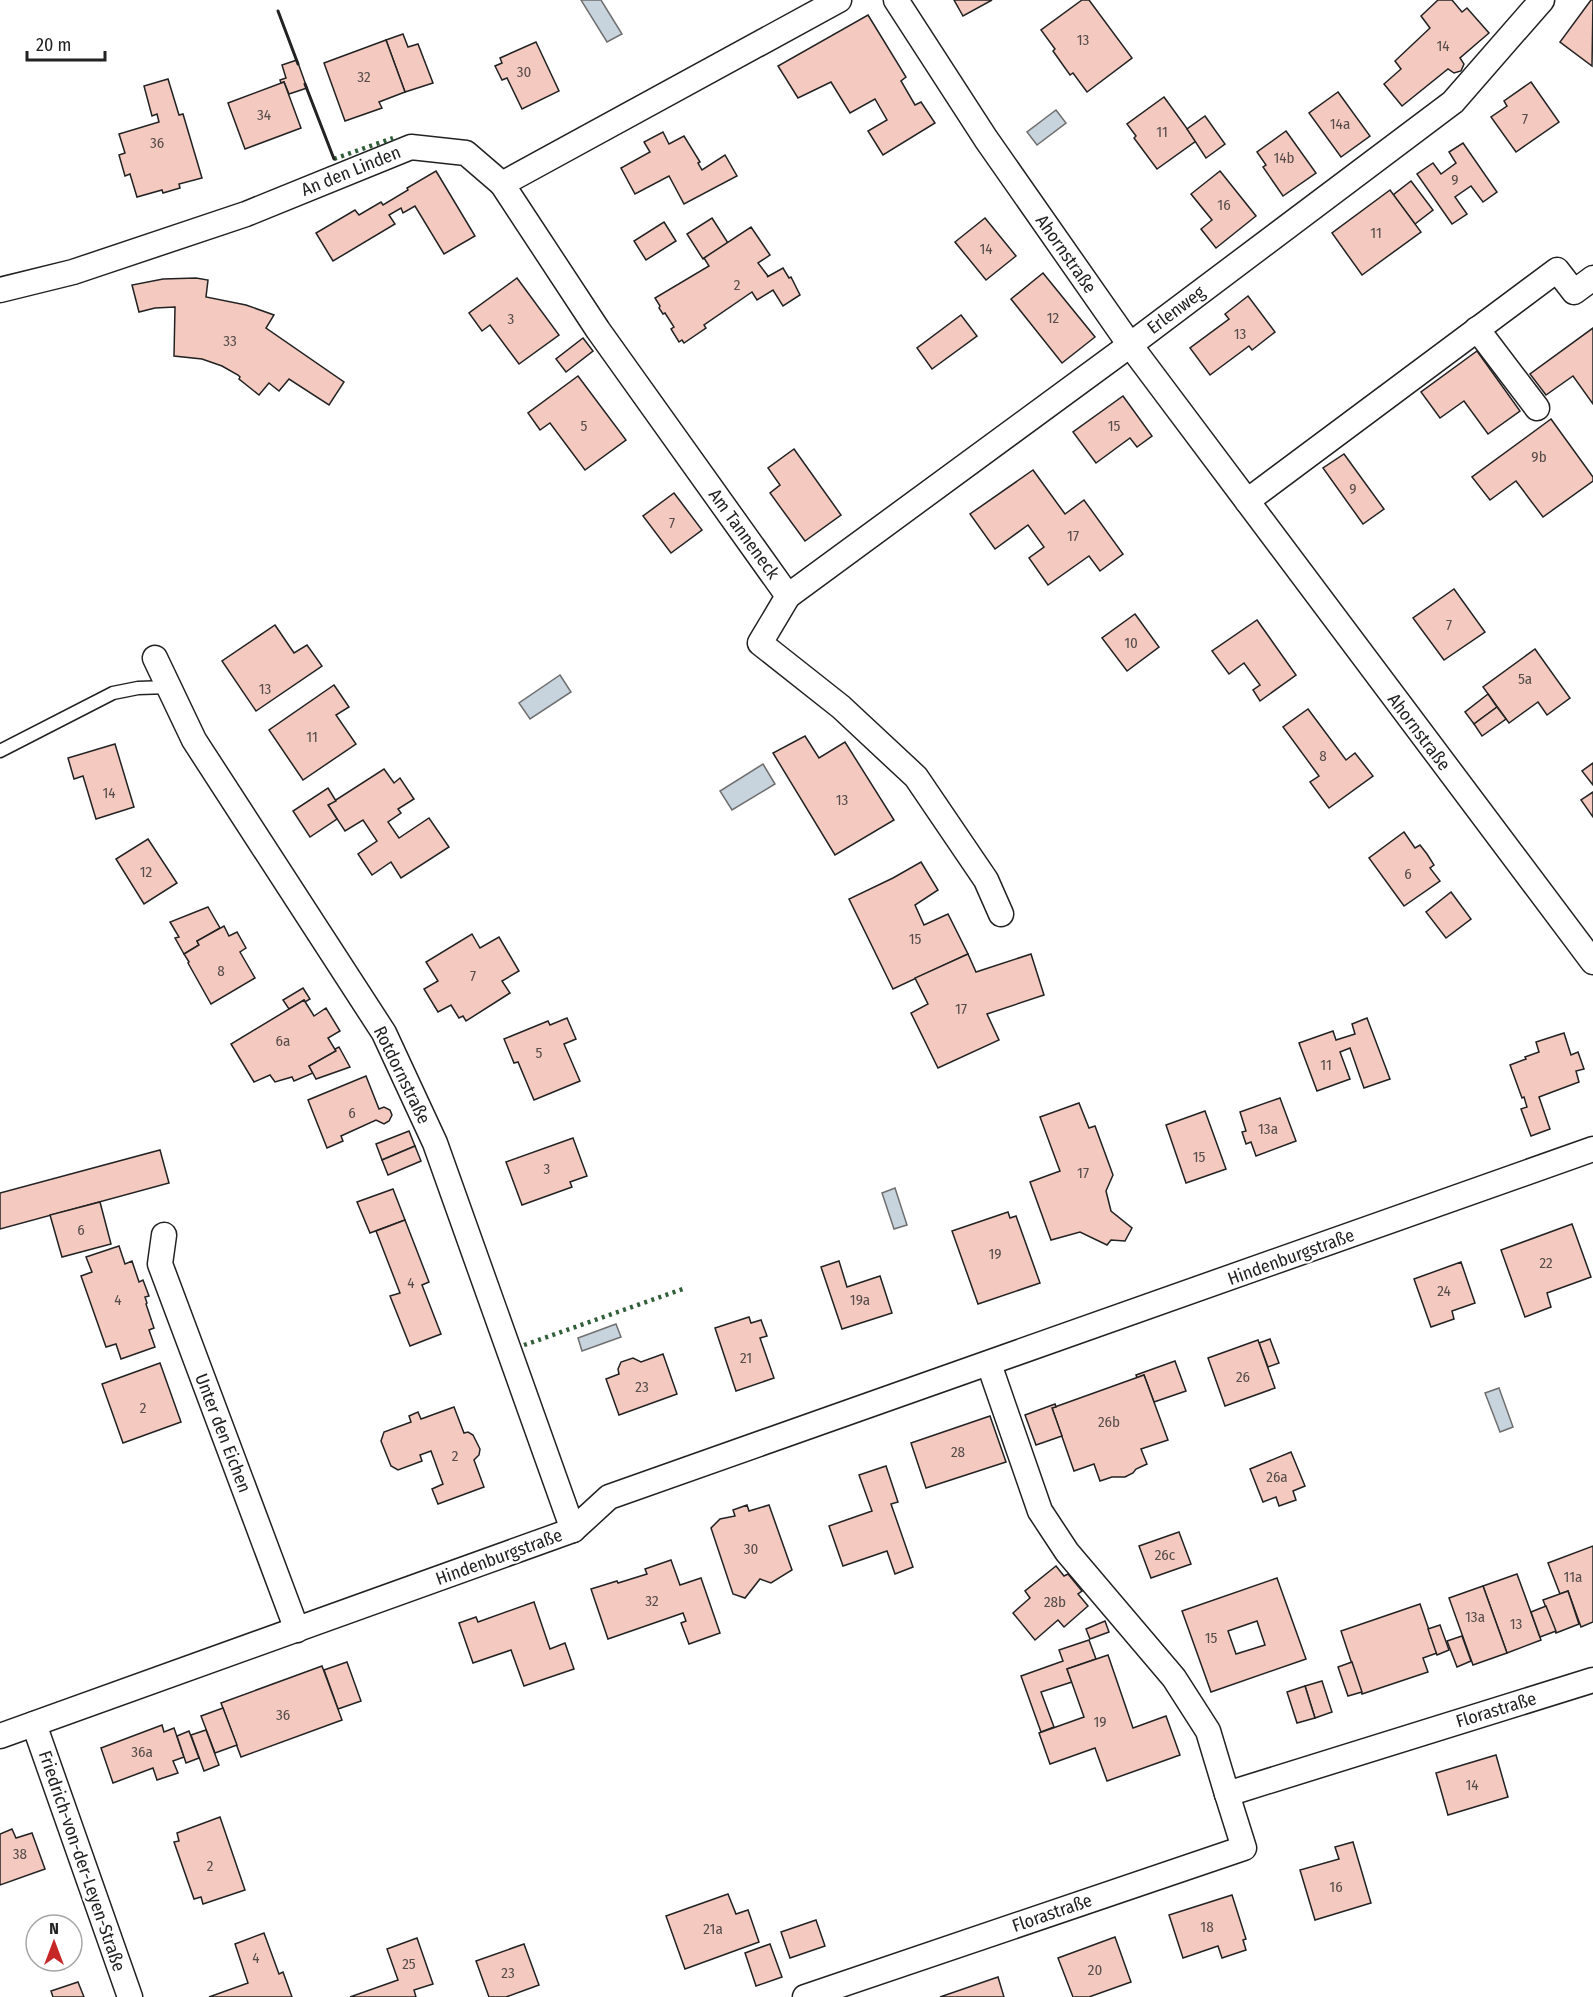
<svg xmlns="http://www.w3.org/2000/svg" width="1593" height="1997" viewBox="0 0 1593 1997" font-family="'Fira Sans Condensed',sans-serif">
  <rect width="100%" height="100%" fill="#fff"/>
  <g fill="#c7d3dd" stroke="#6f6f6f" stroke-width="1.5">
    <polygon points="581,0 601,0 622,34 607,42"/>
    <polygon points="1056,110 1066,123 1037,145 1027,132"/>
    <polygon points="560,675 571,692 530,719 519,703"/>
    <polygon points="763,764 775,784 732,810 720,791"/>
    <polygon points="895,1188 907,1225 894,1229 882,1193"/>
    <polygon points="616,1324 621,1337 582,1351 578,1338"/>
    <polygon points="1499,1388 1513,1427 1500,1432 1485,1393"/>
  </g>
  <g fill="#f3c9c0" stroke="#222" stroke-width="1.5" fill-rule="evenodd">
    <polygon points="954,0 992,0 963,16"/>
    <polygon points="1082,0 1089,0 1132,58 1087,92 1073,73 1070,75 1053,51 1055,49 1041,30"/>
    <polygon points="1438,0 1452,0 1462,12 1467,8 1489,33 1460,58 1464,64 1461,71 1454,73 1448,69 1402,106 1384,84 1401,69 1395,61 1430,28 1421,16"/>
    <polygon points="1591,0 1593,0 1592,66 1560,42"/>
    <polygon points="868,15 906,77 901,81 915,105 921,102 935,123 883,155 868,131 887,120 875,99 850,113 831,82 798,98 778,66"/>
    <polygon points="403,34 408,47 418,44 433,83 405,92 386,40"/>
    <polygon points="386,40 405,92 379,102 382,108 345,121 324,63"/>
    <polygon points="536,42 559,91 522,109 507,78 502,80 495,66 502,63 500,58"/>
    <polygon points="297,60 307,88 289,94 284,82 281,83 280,80 286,78 282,65"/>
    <polygon points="168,79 179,115 183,114 202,178 179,184 180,188 163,193 162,190 137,197 130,174 125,176 119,155 125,153 119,134 159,122 157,114 152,116 144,86"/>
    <polygon points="284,82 301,128 245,149 228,103"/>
    <polygon points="1531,82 1559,122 1516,152 1491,117 1507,106 1504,101"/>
    <polygon points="1338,92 1370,136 1341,157 1309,113"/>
    <polygon points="1164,97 1196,141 1157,169 1134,138 1136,136 1127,124"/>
    <polygon points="1205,116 1225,144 1206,158 1187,129"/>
    <polygon points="1286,131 1316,173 1283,196 1263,167 1266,165 1257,152"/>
    <polygon points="663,132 669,144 684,136 700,162 698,163 702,170 725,155 737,176 684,204 669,176 635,194 621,168 650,152 644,142"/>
    <polygon points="1463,143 1497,192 1483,202 1471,186 1455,197 1467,214 1452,224 1417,174 1433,163 1441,174 1456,163 1449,152"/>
    <polygon points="436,171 475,236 444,254 415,206 403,213 401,208 389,215 395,224 333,261 316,233 355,210 359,215 381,202 383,205 408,190 407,188"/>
    <polygon points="1220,171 1256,216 1216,248 1201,229 1212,220 1191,194"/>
    <polygon points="1411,181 1433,210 1415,224 1393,195"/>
    <polygon points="1390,190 1421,232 1362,275 1332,233"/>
    <polygon points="712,218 728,243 703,259 687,234"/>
    <polygon points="985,218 1016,256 986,280 955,242"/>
    <polygon points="664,222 676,241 646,260 634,241"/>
    <polygon points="751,227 770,255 758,263 768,276 767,277 783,268 789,278 791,277 800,295 783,306 773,290 757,300 752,292 704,325 706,328 684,343 682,340 679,342 671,329 674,327 665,313 663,314 659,308 660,306 655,298 709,266 704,258"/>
    <polygon points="1043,273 1095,337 1062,363 1011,299"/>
    <polygon points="196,278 208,280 206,297 246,305 274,315 266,328 344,382 329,405 289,379 279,391 269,383 259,395 239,379 240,377 238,375 222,366 202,359 174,356 175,307 155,308 139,312 132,285 163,279"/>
    <polygon points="517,278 559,335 519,364 490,325 482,331 469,313"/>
    <polygon points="1248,296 1275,332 1252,350 1249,346 1210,375 1190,348 1229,319 1225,314"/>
    <polygon points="961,315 977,336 932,369 917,348"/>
    <polygon points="1593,328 1593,404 1573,376 1546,395 1530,374"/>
    <polygon points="583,338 593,351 566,372 556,359"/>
    <polygon points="1477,351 1520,411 1488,434 1464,401 1440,418 1421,392"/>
    <polygon points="578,376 626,440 585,470 550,423 540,430 528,413"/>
    <polygon points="1123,396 1152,436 1137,447 1130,438 1096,463 1073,432"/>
    <polygon points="1551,419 1593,477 1593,481 1543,517 1516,481 1490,500 1472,477"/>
    <polygon points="794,449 841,515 805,541 770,493 780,485 768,468"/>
    <polygon points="1344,454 1384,509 1363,524 1323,468"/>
    <polygon points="1033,470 1065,514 1084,500 1123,554 1100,571 1089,556 1048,585 1029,558 1044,547 1028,525 995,549 970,514"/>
    <polygon points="674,493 702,530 671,553 643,516"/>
    <polygon points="1454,589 1485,632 1444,660 1413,618"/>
    <polygon points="1135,614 1159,647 1127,671 1102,638"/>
    <polygon points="1257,620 1296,675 1260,701 1253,690 1260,685 1244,663 1229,674 1212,651"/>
    <polygon points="275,625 294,653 307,645 322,666 256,711 222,661"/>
    <polygon points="1535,649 1570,698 1547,715 1538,702 1509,723 1483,687"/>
    <polygon points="334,685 349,707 336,715 356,744 303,780 269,730"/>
    <polygon points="1488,694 1497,707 1474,724 1465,712"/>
    <polygon points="1497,707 1506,719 1482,736 1474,724"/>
    <polygon points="1308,709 1346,760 1355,753 1373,776 1329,808 1310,782 1319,776 1283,727"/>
    <polygon points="805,736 819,758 845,742 894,820 835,855 773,753"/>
    <polygon points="115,744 134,807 96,819 83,776 74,779 68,758"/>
    <polygon points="1593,763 1593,785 1582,771"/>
    <polygon points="384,769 394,783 400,778 414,799 398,809 401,813 388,822 399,838 429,818 449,847 401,878 391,862 372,875 358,854 377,841 363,820 345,831 328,805"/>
    <polygon points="328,788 336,801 328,805 337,819 310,837 293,811"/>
    <polygon points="1593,792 1593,817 1581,800"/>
    <polygon points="1404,832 1415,848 1420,845 1427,854 1434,865 1430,868 1440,881 1404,906 1369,858"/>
    <polygon points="148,839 177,883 144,904 116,859"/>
    <polygon points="921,862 938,890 915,905 924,925 948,914 968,954 893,989 849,899 893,878"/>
    <polygon points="1451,892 1471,919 1446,938 1426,912"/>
    <polygon points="208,907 220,928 197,941 199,945 184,954 175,938 179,937 170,922"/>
    <polygon points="224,926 229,936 237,932 246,948 240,952 255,978 211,1004 188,963 189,962 184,954 199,945 197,941"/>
    <polygon points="472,934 480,948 499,937 519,971 502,981 510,993 466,1021 463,1016 459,1018 451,1005 438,1012 424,989 438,981 426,962"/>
    <polygon points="968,954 976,972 1031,954 1044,995 987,1014 999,1040 938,1068 911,1013 928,1004 915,978"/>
    <polygon points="303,988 310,999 305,1002 304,1000 289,1009 283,1000"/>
    <polygon points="304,1000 314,1016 326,1008 340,1031 328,1038 336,1051 309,1066 313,1073 294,1081 292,1077 275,1082 270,1075 254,1082 231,1044"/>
    <polygon points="567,1018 576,1039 564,1044 580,1081 534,1100 518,1062 514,1063 504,1039 548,1021 550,1025"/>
    <polygon points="1367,1018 1390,1079 1364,1088 1350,1048 1340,1052 1350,1079 1317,1091 1299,1043 1333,1031 1336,1040 1355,1034 1352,1024"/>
    <polygon points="1564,1033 1571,1055 1578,1052 1584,1069 1576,1071 1579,1082 1539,1097 1550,1129 1531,1136 1521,1109 1527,1107 1524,1097 1522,1098 1510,1065 1526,1059 1525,1057 1539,1052 1536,1042"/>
    <polygon points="339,1047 350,1067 316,1079 309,1066 336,1051 335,1049"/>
    <polygon points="366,1076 379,1109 384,1107 390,1110 392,1115 389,1121 384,1124 376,1120 341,1136 343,1141 327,1148 308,1100"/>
    <polygon points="1280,1098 1296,1141 1256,1156 1251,1142 1246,1144 1242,1132 1246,1131 1240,1112"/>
    <polygon points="1079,1103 1089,1128 1095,1126 1113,1175 1106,1191 1111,1211 1132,1228 1125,1241 1111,1240 1107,1245 1080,1232 1051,1240 1030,1182 1060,1171 1040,1117"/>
    <polygon points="1205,1111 1226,1169 1186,1183 1166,1125"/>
    <polygon points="409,1131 415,1146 382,1160 376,1144"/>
    <polygon points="573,1138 587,1176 570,1182 572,1187 522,1205 506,1162"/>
    <polygon points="415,1146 421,1161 388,1175 382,1160"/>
    <polygon points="160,1150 169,1183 0,1229 0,1193"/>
    <polygon points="393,1189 405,1220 370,1233 357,1202"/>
    <polygon points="100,1202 111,1244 62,1257 50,1215"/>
    <polygon points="1008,1212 1010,1218 1016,1216 1040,1283 978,1304 952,1231"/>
    <polygon points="405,1220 429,1282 422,1285 441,1334 410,1346 390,1296 400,1293 376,1231"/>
    <polygon points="1572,1224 1591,1277 1547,1293 1551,1307 1525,1317 1501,1250"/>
    <polygon points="119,1246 125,1264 132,1261 139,1282 143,1280 149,1296 145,1297 147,1303 146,1304 154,1328 149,1330 155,1347 121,1359 116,1344 106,1347 81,1276 92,1272 86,1257"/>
    <polygon points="839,1261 847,1287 880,1276 892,1313 842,1329 821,1267"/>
    <polygon points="1461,1262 1475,1303 1452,1311 1454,1319 1431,1327 1414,1279"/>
    <polygon points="749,1317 751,1323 761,1320 767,1336 760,1338 774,1378 736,1391 715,1328"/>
    <polygon points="1270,1339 1279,1363 1268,1367 1259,1343"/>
    <polygon points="1258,1340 1275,1388 1225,1406 1208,1358"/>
    <polygon points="663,1354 677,1394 619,1415 606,1379 619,1374 618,1369 621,1362 633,1358 641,1362"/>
    <polygon points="1175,1361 1186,1391 1154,1402 1144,1375 1137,1378 1136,1375"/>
    <polygon points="160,1363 181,1422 123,1443 102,1384"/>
    <polygon points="1144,1375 1168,1440 1141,1449 1147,1464 1136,1469 1133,1473 1125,1477 1112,1477 1100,1481 1094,1464 1074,1471 1052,1408"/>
    <polygon points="1055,1404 1056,1407 1052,1408 1062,1436 1036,1445 1025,1415"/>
    <polygon points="454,1407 464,1433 468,1432 473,1435 480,1449 479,1455 474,1460 484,1487 438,1504 432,1489 443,1484 431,1451 420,1455 422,1461 398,1470 391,1466 381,1441 384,1432 411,1422 409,1416 418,1412 421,1419"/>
    <polygon points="990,1416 1006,1462 926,1488 911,1443"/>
    <polygon points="1291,1452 1305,1486 1293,1491 1296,1500 1279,1506 1276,1497 1263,1502 1250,1469"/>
    <polygon points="886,1466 898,1502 891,1504 913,1567 895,1574 887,1551 843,1566 829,1526 872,1511 859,1475"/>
    <polygon points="747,1505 749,1511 769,1505 792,1570 771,1583 760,1579 745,1598 733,1594 711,1528 720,1519 735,1516 733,1510"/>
    <polygon points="1179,1532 1191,1564 1151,1578 1139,1546"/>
    <polygon points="1593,1546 1593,1622 1581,1627 1568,1591 1560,1594 1548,1563"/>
    <polygon points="671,1560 680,1585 701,1578 720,1633 689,1644 681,1623 686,1621 683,1613 608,1639 591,1589 617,1581 618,1583 647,1574 645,1569"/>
    <polygon points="1056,1566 1064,1576 1068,1574 1082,1591 1078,1594 1088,1606 1064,1627 1058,1620 1035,1640 1013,1613 1030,1598 1025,1591"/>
    <polygon points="1517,1574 1541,1640 1507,1653 1483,1586"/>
    <path d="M1277,1578L1306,1659L1211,1692L1182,1611ZM1257,1621L1265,1645L1236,1654L1228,1631Z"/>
    <polygon points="1483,1586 1507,1653 1473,1665 1449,1598"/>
    <polygon points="1568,1591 1579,1624 1556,1633 1543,1600"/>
    <polygon points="534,1602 550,1649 565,1643 574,1669 524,1686 511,1650 473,1663 459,1623 476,1617 478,1622"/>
    <polygon points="1420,1604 1437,1653 1423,1658 1428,1672 1362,1694 1341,1631"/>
    <polygon points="1546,1606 1556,1631 1540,1637 1531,1612"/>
    <polygon points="1105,1621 1109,1632 1090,1639 1086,1629"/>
    <polygon points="1440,1625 1449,1650 1437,1655 1428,1629"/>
    <polygon points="1462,1636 1471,1661 1457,1667 1447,1641"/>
    <polygon points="1089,1640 1096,1659 1067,1669 1072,1682 1041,1692 1054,1727 1041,1732 1021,1676 1063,1661 1059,1650"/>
    <polygon points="1108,1655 1133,1728 1166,1716 1180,1755 1107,1781 1095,1748 1050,1764 1039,1733 1084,1717 1067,1669"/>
    <polygon points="347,1662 361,1701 338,1709 324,1670"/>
    <polygon points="1352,1662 1362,1692 1348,1696 1338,1667"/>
    <polygon points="322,1666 342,1720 241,1757 221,1703"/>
    <polygon points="1322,1681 1332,1712 1315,1718 1305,1686"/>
    <polygon points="1305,1686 1315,1718 1297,1723 1287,1692"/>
    <polygon points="223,1708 237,1745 215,1753 201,1716"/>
    <polygon points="162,1725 164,1732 174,1728 184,1757 173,1761 178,1773 157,1780 153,1768 113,1783 101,1748"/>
    <polygon points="206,1730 219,1765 204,1771 191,1735"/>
    <polygon points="189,1731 199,1758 186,1763 177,1736"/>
    <polygon points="1496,1755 1508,1797 1448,1815 1436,1773"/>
    <polygon points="220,1817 245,1890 203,1904 201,1897 194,1899 174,1842 179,1841 177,1833"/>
    <polygon points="12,1829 16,1838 32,1833 45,1869 0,1885 0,1834"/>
    <polygon points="1353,1842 1371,1903 1315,1920 1300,1870 1339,1859 1335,1847"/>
    <polygon points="728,1894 736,1914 748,1910 759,1942 685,1969 666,1916"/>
    <polygon points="1232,1895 1246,1939 1243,1940 1246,1950 1222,1958 1218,1946 1183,1958 1169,1915"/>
    <polygon points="816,1920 825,1946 790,1958 781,1932"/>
    <polygon points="264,1933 279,1974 283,1972 292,1997 209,1997 248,1983 235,1944"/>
    <polygon points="1115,1937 1131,1982 1089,1997 1073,1997 1058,1958"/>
    <polygon points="417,1938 433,1984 414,1990 416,1997 350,1997 398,1980 387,1949"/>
    <polygon points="524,1944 539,1985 506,1997 489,1997 476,1961"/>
    <polygon points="770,1944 782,1977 756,1986 745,1953"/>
    <polygon points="998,1977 1004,1997 940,1997"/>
    <polygon points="78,1982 84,1997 53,1997 51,1991"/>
  </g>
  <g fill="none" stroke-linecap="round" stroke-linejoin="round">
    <defs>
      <polyline id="lane" points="0,751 113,693 138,688 169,687"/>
      <g id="street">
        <polyline points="896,0 986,139 1130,345 1593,962"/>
        <polyline points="502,184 598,330 788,596 760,643 841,707 916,777 986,880 1001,914"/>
        <polyline points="0,290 73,272 246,214 411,147 466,153 502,184 839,0"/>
        <polyline points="1477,329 1537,408"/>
        <polyline points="1247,501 1557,270 1574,292 1593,278"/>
        <polyline points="788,596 1130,345 1453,102 1542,0"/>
        <polyline points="155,658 194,740 384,1033 435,1143 573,1530"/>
        <polyline points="164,1235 160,1264 297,1630"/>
        <polyline points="989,1364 1040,1511 1067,1552 1174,1678 1208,1731 1227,1794"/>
        <polyline points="34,1724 130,1997"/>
        <polyline points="0,1736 573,1530 609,1497 1593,1149"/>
        <polyline points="805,1997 1244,1848 1227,1794 1593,1680"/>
      </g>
    </defs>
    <use href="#lane" stroke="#222" stroke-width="15"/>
    <use href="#street" stroke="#222" stroke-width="27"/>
    <use href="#lane" stroke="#fff" stroke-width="12"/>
    <use href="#street" stroke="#fff" stroke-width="24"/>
    <g stroke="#2f5e38" stroke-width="4.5" stroke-dasharray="3 4.5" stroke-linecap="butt">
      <polyline points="334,159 393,138"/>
      <polyline points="524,1345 683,1289"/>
    </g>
    <g stroke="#222" stroke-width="3">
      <polyline points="278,11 298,64"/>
      <polyline points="305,84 334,159"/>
    </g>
  </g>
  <g text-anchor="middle" stroke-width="4.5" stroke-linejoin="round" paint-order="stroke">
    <g font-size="15" fill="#564c4a">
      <text x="1083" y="45">13</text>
      <text x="1443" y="51">14</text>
      <text x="524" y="77">30</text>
      <text x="364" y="82">32</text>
      <text x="264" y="120">34</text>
      <text x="1525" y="124">7</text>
      <text x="1340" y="129">14a</text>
      <text x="1162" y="137">11</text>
      <text x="157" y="148">36</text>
      <text x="1284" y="163">14b</text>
      <text x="1455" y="185">9</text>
      <text x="1224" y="210">16</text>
      <text x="1376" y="238">11</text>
      <text x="986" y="254">14</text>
      <text x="737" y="290">2</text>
      <text x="1053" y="323">12</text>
      <text x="511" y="324">3</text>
      <text x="1240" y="339">13</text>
      <text x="230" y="346">33</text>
      <text x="584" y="431">5</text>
      <text x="1114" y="431">15</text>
      <text x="1539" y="462">9b</text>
      <text x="1353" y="494">9</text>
      <text x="672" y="528">7</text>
      <text x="1073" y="541">17</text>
      <text x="1449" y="630">7</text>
      <text x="1131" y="648">10</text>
      <text x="1525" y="684">5a</text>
      <text x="265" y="694">13</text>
      <text x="312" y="742">11</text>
      <text x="1323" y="761">8</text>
      <text x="109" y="798">14</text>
      <text x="842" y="805">13</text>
      <text x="146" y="877">12</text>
      <text x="1408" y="879">6</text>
      <text x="915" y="944">15</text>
      <text x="221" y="976">8</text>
      <text x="473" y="981">7</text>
      <text x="961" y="1014">17</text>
      <text x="283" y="1046">6a</text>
      <text x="539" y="1058">5</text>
      <text x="1326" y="1070">11</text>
      <text x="352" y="1118">6</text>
      <text x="1268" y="1134">13a</text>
      <text x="1199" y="1162">15</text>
      <text x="547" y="1174">3</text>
      <text x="1083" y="1178">17</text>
      <text x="81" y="1235">6</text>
      <text x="995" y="1259">19</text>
      <text x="1546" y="1268">22</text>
      <text x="411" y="1288">4</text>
      <text x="1444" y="1296">24</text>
      <text x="118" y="1305">4</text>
      <text x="860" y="1305">19a</text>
      <text x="746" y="1363">21</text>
      <text x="1243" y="1382">26</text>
      <text x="642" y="1392">23</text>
      <text x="143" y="1413">2</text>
      <text x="1109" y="1427">26b</text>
      <text x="958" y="1457">28</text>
      <text x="455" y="1461">2</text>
      <text x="1277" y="1482">26a</text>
      <text x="751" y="1554">30</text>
      <text x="1165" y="1560">26c</text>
      <text x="1573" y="1582">11a</text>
      <text x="652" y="1606">32</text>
      <text x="1055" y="1607">28b</text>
      <text x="1475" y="1622">13a</text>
      <text x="1516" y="1629">13</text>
      <text x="1211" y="1643">15</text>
      <text x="283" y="1720">36</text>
      <text x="1100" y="1727">19</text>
      <text x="142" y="1757">36a</text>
      <text x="1472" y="1790">14</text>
      <text x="20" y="1859">38</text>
      <text x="210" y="1871">2</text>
      <text x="1336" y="1892">16</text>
      <text x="1207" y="1932">18</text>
      <text x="713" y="1934">21a</text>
      <text x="256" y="1963">4</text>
      <text x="409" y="1969">25</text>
      <text x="1095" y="1975">20</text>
      <text x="508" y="1978">23</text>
    </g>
    <g font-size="18" fill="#222" stroke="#fff">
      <text transform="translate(351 171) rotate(-22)" y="6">An den Linden</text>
      <text transform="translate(1066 254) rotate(55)" y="6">Ahornstraße</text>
      <text transform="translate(1176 310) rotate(-37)" y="6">Erlenweg</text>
      <text transform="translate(744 534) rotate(54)" y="6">Am Tanneneck</text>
      <text transform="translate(1419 732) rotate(53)" y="6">Ahornstraße</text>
      <text transform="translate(402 1075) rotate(64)" y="6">Rotdornstraße</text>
      <text transform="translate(1291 1257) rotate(-20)" y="6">Hindenburgstraße</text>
      <text transform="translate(223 1433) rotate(69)" y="6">Unter den Eichen</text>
      <text transform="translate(499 1557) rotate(-20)" y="6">Hindenburgstraße</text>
      <text transform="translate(1496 1710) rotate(-17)" y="6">Florastraße</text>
      <text transform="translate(82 1861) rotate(71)" y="6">Friedrich-von-der-Leyen-Straße</text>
      <text transform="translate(1052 1913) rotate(-19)" y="6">Florastraße</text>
    </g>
  </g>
  <g transform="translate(54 1943)"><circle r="28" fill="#ffffff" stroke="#a7a7a7" stroke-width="1.5"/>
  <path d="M0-4.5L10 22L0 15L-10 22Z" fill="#c62828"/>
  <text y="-9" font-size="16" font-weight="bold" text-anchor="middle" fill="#222222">N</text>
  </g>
  <path d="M27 51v9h78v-9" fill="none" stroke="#222222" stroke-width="3"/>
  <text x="36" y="51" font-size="18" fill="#222222" stroke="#ffffff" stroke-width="4.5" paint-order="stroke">20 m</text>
</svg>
